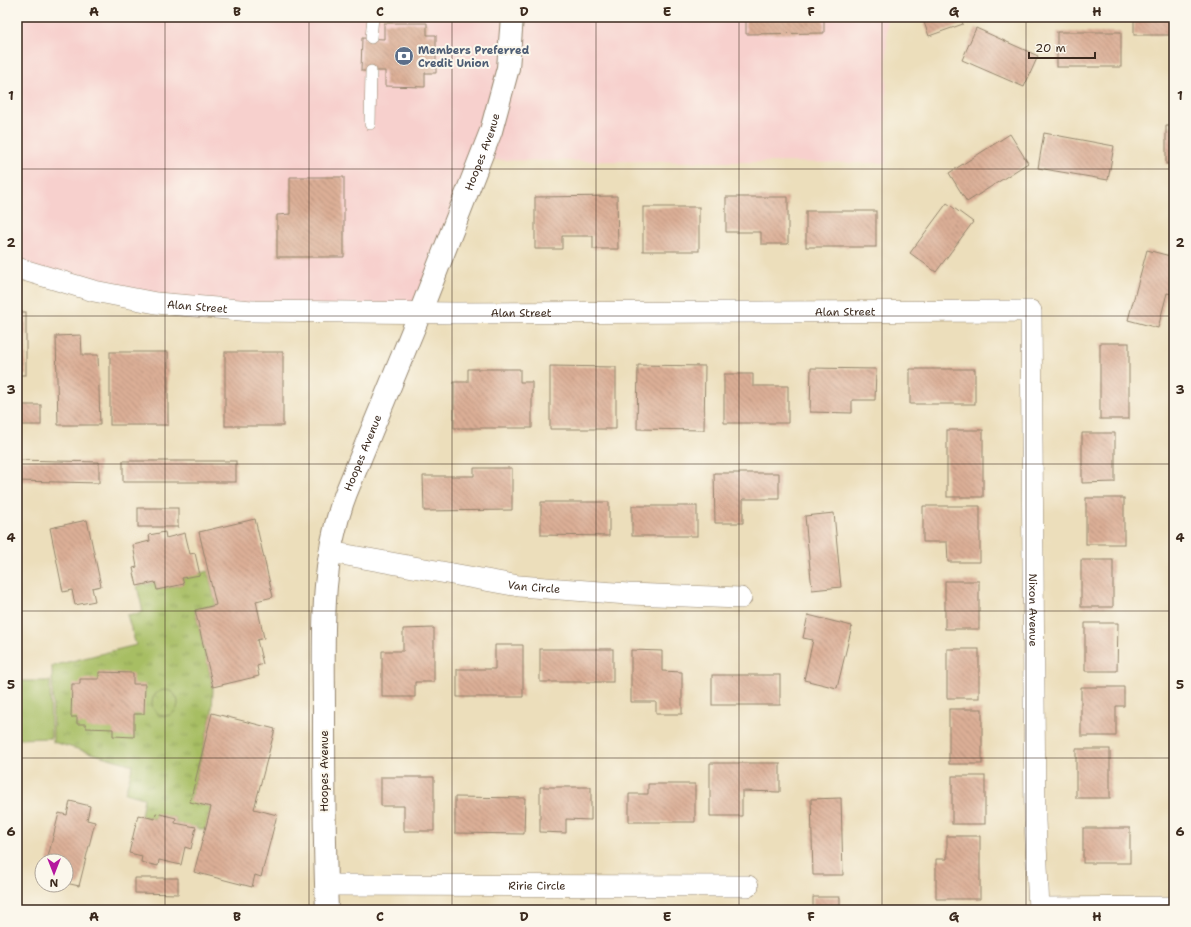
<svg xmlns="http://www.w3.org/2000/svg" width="1191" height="927" viewBox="0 0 1191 927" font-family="'Shantell Sans',sans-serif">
  <defs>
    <pattern id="grass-tufts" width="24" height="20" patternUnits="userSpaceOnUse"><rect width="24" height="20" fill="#a7be64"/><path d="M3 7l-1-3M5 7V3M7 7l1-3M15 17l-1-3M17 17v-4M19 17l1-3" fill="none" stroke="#899b52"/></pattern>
    <pattern id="park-crowns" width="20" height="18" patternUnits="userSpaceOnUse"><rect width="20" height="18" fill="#a7be64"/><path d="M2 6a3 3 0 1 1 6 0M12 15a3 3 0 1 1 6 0" fill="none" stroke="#899b52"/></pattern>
    <pattern id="building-back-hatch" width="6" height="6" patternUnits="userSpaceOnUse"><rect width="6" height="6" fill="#dcaf96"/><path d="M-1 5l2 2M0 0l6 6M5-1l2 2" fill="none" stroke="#b48f7a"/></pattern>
  </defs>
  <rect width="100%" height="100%" fill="#fbf7ec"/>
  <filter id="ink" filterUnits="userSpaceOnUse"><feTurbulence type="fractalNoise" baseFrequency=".025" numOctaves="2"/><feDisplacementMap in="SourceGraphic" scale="8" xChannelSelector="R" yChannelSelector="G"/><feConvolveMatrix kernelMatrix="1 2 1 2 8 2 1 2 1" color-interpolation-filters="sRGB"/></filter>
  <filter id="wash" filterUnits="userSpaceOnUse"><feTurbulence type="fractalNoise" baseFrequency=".012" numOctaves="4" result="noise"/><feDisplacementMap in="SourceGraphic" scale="16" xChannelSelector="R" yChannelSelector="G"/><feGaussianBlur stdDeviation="0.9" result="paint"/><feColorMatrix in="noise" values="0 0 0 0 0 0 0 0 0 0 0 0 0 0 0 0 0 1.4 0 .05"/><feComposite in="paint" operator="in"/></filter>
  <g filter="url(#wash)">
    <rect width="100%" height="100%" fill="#ecdebb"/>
    <polygon fill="#f7d0cd" points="17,17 887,17 886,163 480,160 420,313 252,311 17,268"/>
    <polygon fill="url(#grass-tufts)" stroke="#717441" points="208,571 216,605 195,610 213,687 212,713 190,801 211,807 205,830 175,823 176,818 156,814 155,819 141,816 144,798 125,793 133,765 53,742 52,666 136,645 127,615 143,612 137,586 155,582 157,590 183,584 182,578"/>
    <circle fill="url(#park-crowns)" stroke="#717441" cx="165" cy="703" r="13"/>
    <polygon fill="#a7be64" stroke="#717441" points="17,681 50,681 51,738 17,739"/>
    <g id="blocks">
      <g fill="url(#building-back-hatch)">
        <polygon points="746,17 824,17 824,33 746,34"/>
        <polygon points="922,17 960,17 963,24 929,36"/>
        <rect x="1134" y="17" width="40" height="18"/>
        <polygon points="384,23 427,23 427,35 436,35 436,73 425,73 425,87 385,86 385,71 361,71 362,38 384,39"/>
        <polygon points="976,28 1038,56 1024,87 962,60"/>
        <rect x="1057" y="32" width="64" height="35"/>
        <rect x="1166" y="126" width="8" height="38"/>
        <polygon points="1044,133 1114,146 1108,180 1038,168"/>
        <polygon points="1010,134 1028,163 967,202 949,173"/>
        <rect x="17" y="143" width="4" height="20"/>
        <polygon points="290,177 344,177 344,257 277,257 277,215 290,214"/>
        <polygon points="617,196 618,249 593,249 593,236 562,236 562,249 535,249 535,197"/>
        <polygon points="726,197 788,197 788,244 761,244 761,232 726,232"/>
        <polygon points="947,203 973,222 936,272 910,253"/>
        <rect x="643" y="207" width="56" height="44"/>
        <rect x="806" y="211" width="70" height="36"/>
        <polygon points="1147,250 1174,257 1174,286 1172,294 1167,293 1158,328 1128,320"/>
        <rect x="17" y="312" width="9" height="63"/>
        <polygon points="81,335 82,355 98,355 100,425 58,425 56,336"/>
        <rect x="1100" y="343" width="29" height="76"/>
        <rect x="110" y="352" width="58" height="73"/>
        <rect x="225" y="352" width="58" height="74"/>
        <polygon points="638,365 705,366 704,430 637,429"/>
        <polygon points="550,366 616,367 616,429 550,429"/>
        <polygon points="811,368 876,369 875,400 852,400 852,413 810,412"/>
        <polygon points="468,369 520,369 520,382 532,382 532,428 454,428 454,382 468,382"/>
        <rect x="910" y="369" width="65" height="35"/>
        <polygon points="724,374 753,374 753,386 788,386 788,423 724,423"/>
        <rect x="17" y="405" width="24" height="20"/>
        <rect x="947" y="430" width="36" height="67"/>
        <polygon points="1082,433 1115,433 1115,482 1082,483"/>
        <polygon points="17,460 99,462 99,483 17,481"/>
        <rect x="123" y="461" width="113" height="21"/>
        <polygon points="474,468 512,468 512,510 424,511 423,476 474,476"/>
        <polygon points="714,473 779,473 779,499 743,499 743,523 715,523"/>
        <rect x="1086" y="498" width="38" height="46"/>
        <polygon points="541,502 609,502 609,536 541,535"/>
        <rect x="632" y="506" width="65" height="30"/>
        <polygon points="923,506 980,506 980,562 948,562 947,542 923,542"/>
        <rect x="138" y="508" width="40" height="19"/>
        <polygon points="834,513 841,587 812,590 805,516"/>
        <polygon points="255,519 273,597 256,601 264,638 257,640 263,664 257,666 259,676 213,687 195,610 216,605 199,532"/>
        <polygon points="87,520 101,586 92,588 95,601 75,605 72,590 63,592 50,528"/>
        <polygon points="165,532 166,538 185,533 190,554 195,553 200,575 182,578 184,584 157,590 155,582 137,586 133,568 137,567 133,545 150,541 149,535"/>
        <rect x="1081" y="560" width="32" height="47"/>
        <rect x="945" y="581" width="34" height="48"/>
        <polygon points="808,615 852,626 837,688 804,680 813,640 803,638"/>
        <polygon points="1085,623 1118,623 1117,671 1085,671"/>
        <polygon points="434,628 434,682 415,682 415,697 382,697 382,651 403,651 403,629"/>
        <polygon points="495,645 523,645 523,697 457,697 457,669 495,669"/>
        <rect x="540" y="649" width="73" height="33"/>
        <rect x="947" y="649" width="32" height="49"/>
        <polygon points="631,650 662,651 662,671 682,672 682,714 656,714 656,702 631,702"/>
        <polygon points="99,672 133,673 133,684 145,684 144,714 134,714 134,737 113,736 113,729 86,728 86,724 77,724 77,717 71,717 72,684 80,684 80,679 99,679"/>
        <rect x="712" y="675" width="68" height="30"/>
        <polygon points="1081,687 1124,687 1124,706 1116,706 1116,736 1081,736"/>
        <rect x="949" y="709" width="33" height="55"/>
        <polygon points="212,713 275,729 254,809 277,815 261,877 255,875 252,887 194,872 211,807 190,802"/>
        <rect x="1076" y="749" width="34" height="49"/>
        <polygon points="710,763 780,763 780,792 742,791 742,816 710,816"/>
        <rect x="952" y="776" width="33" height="48"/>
        <polygon points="381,777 434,777 434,831 404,831 404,806 381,806"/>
        <polygon points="648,784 695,784 695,822 629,822 629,794 648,794"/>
        <polygon points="540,787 591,787 591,820 566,819 566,833 540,832"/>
        <polygon points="455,797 525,798 524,834 455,833"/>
        <polygon points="841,798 843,875 813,875 811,799"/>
        <polygon points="70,801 90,806 87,820 95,822 79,886 66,883 66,861 47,861 59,813 67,815"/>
        <polygon points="156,813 176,818 175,823 196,827 191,849 185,847 181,865 159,860 158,866 141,862 142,856 129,853 138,815 155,819"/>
        <rect x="1083" y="828" width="47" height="35"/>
        <polygon points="947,836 980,836 980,899 936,899 936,859 947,859"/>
        <polygon points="135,878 178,878 178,894 135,893"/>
        <rect x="813" y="897" width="27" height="13"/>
      </g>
    </g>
  </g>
  <g filter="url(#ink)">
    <use href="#blocks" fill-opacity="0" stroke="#94846c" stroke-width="1"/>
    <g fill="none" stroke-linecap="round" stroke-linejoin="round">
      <defs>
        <g id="service">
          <polyline points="371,38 373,17"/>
          <polyline points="370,124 371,71"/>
        </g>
        <g id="minor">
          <path id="s1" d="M17,268L94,291L156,303L252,311L456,313L1031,311L1035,821L1039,910"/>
          <path id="s2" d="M330,552L519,586L628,594L741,598"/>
          <path id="s3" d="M326,885L748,886"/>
          <polyline points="1039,908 1174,907"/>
        </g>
        <g id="tertiary">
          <path id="s4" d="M327,910C324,844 324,778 324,712C324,639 319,563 346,493L420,313L491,131L508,68L512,17"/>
        </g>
      </defs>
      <use href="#service" stroke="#94846c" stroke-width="12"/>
      <use href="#minor" stroke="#94846c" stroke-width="22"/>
      <use href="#tertiary" stroke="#94846c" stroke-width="24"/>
      <use href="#service" stroke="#fff" stroke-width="11"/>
      <use href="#minor" stroke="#fff" stroke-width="21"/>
      <use href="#tertiary" stroke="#fff" stroke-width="22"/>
    </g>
  </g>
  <path fill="none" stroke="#3b2a1e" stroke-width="1" stroke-opacity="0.55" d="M165,17V910M309,17V910M452,17V910M596,17V910M739,17V910M882,17V910M1026,17V910M17,169H1174M17,316H1174M17,464H1174M17,611H1174M17,758H1174"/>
  <defs>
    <symbol id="bank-disc" viewBox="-11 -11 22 22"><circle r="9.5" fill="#5c6f8a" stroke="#fbf7ec"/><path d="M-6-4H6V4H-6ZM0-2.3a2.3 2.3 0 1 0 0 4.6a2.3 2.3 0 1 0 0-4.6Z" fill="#fff"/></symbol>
  </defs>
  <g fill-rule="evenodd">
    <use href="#bank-disc" x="393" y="45" width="22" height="22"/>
  </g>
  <g text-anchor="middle" stroke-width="4" stroke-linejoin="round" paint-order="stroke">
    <g font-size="11" font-weight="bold" fill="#4e5e75" stroke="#fbf7ec" text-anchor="start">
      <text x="418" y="54">Members Preferred<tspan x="418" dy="13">Credit Union</tspan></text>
    </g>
    <g font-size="11" fill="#3b2a1e" stroke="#fbf7ec">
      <text dy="4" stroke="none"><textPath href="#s4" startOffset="787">Hoopes Avenue</textPath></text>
      <text dy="4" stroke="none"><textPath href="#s1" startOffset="185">Alan Street</textPath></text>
      <text dy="4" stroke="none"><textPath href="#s1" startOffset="833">Alan Street</textPath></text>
      <text dy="4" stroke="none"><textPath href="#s1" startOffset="509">Alan Street</textPath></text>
      <text dy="4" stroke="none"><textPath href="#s4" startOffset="463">Hoopes Avenue</textPath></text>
      <text dy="4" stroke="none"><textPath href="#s2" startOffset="207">Van Circle</textPath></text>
      <text dy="4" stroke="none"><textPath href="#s1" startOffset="1318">Nixon Avenue</textPath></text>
      <text transform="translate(324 771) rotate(-90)" y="4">Hoopes Avenue</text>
      <text dy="4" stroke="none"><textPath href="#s3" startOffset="211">Ririe Circle</textPath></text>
    </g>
  </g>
  <rect width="1191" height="927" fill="none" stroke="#fbf7ec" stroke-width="44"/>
  <g transform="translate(54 873) rotate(180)"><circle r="19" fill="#fbf7ec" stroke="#aea59a"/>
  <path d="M0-3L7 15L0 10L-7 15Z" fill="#b5179e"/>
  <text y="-6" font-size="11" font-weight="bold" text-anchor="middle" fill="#3b2a1e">N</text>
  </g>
  <path d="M1029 52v6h66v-6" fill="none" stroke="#3b2a1e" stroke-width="2"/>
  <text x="1035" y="52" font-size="12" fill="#3b2a1e" stroke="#fbf7ec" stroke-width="3" paint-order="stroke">20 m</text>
  <rect x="22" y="22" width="1147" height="883" fill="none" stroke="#3b2a1e" stroke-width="1.5"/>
  <g font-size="13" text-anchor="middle" font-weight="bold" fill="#3b2a1e">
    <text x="94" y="16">A</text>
    <text x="237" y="16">B</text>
    <text x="380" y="16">C</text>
    <text x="524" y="16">D</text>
    <text x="667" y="16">E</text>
    <text x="811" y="16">F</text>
    <text x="954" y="16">G</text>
    <text x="1097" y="16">H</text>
    <text x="11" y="100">1</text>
    <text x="1180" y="100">1</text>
    <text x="11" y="247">2</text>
    <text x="1180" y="247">2</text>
    <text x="11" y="394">3</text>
    <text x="1180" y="394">3</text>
    <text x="11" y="542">4</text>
    <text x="1180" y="542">4</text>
    <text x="11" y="689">5</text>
    <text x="1180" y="689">5</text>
    <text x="11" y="836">6</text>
    <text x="1180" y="836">6</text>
    <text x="94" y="921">A</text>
    <text x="237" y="921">B</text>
    <text x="380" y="921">C</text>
    <text x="524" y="921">D</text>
    <text x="667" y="921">E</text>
    <text x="811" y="921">F</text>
    <text x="954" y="921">G</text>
    <text x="1097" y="921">H</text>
  </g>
</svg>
